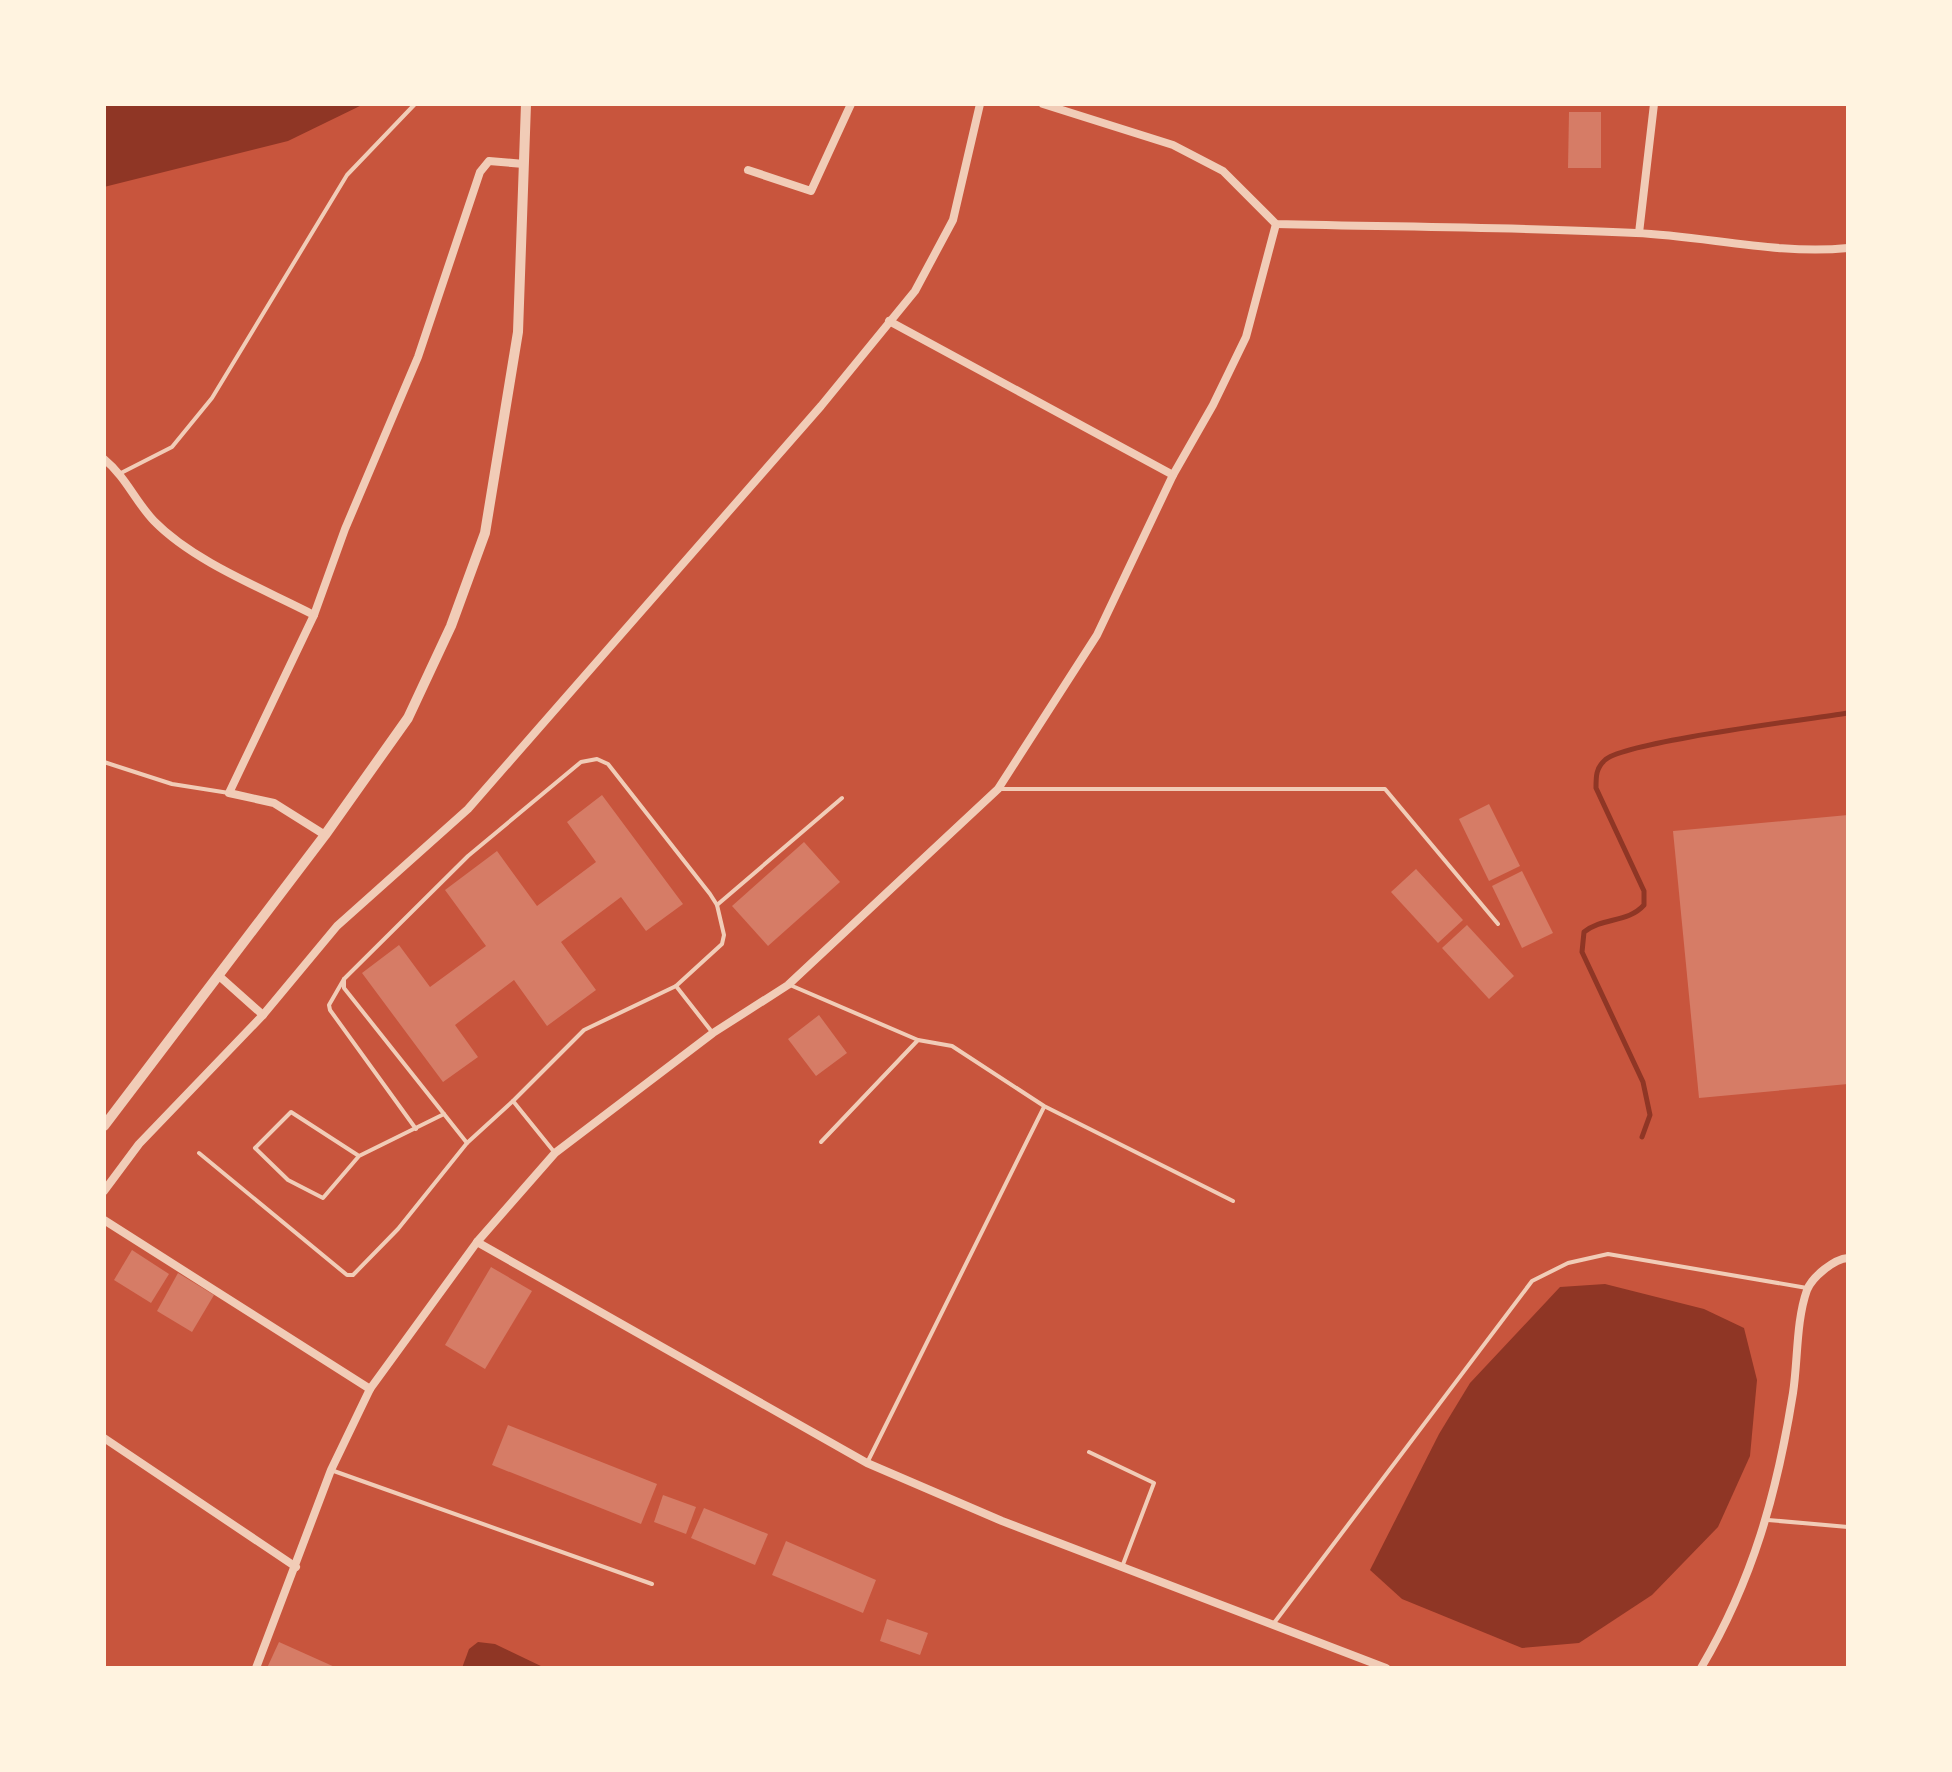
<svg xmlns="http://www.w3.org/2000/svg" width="1952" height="1772" viewBox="0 0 1952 1772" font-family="'Fira Sans Condensed',sans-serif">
  <rect width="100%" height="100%" fill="#c8553d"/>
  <g fill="#8f3625">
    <polygon points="104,104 364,104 288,141 104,187"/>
    <polygon points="1605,1284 1704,1309 1744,1328 1757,1380 1750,1456 1718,1527 1652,1595 1579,1643 1522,1648 1402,1599 1370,1570 1439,1434 1470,1383 1560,1287"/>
    <polygon points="478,1642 495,1644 545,1668 462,1668 469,1649"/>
  </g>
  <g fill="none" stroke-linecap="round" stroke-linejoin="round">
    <path stroke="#8f3625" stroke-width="5" d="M1642,1137L1650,1115L1643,1082L1582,952L1584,932C1603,917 1628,923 1644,905V891L1596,788C1596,776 1596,768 1605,760C1623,742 1811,719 1848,713"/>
  </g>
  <g fill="#d67c66">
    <polygon points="1569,112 1601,112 1601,168 1568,168"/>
    <polygon points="602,795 683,904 646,931 621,897 561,942 596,990 547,1026 514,980 455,1025 478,1057 443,1082 362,973 399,945 430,987 486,946 445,890 497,851 537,906 596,862 567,822"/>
    <polygon points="1489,804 1520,866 1489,881 1459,819"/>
    <polygon points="1848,815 1848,1084 1699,1098 1673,831"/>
    <polygon points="804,842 840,882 768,946 732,906"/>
    <polygon points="1416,869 1463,920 1438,943 1391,892"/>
    <polygon points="1522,871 1553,933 1522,948 1492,886"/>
    <polygon points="1467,925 1514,976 1489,999 1442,948"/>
    <polygon points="819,1015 847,1053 816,1076 788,1039"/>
    <polygon points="132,1250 169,1274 151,1303 114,1280"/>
    <polygon points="491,1267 532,1291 485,1369 445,1345"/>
    <polygon points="178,1273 214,1295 192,1332 157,1311"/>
    <polygon points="508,1425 657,1484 641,1524 492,1465"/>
    <polygon points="663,1495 696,1507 686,1534 654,1522"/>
    <polygon points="704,1508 768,1534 755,1565 691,1538"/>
    <polygon points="786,1541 876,1580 863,1613 772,1575"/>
    <polygon points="887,1619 928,1633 920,1655 880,1641"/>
    <polygon points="279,1642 337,1668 267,1668"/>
  </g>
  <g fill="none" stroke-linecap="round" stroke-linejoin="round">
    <g stroke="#f1ccb7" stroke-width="4">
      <polyline points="121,473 172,447 212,398 347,175 415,104"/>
      <polyline points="104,762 172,784 229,793"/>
      <polyline points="1000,789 1385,789 1498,924"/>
      <polyline points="717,905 842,798"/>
      <polyline points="344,979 329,1005 330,1010 416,1129"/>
      <polyline points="790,985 918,1040 952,1046 1044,1106 1233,1201"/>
      <polyline points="513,1101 467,1143 344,988 344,979 468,856 581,762 597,759 608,764 710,894 717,905 724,935 722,944 676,986"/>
      <polyline points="821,1142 918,1040"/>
      <polyline points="199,1153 347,1275 353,1275 398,1229 467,1143"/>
      <polyline points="555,1153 513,1101 584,1030 676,986 712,1032"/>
      <polyline points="359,1156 323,1198 288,1180 255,1148 291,1112 359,1156 444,1114"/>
      <polyline points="1089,1452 1154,1483 1122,1567"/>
      <polyline points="867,1463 1044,1107"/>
      <polyline points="331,1470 652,1584"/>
      <polyline points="1768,1520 1848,1527"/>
      <polyline points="1274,1623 1532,1281 1568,1263 1608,1254 1807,1288"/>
    </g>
    <g stroke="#f1ccb7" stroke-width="8">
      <path d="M1043,104L1173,145L1223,171L1276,224C1396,227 1516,227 1636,233C1706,236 1777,255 1848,248"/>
      <polyline points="748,170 811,191 851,104"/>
      <polyline points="1639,233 1654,104"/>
      <polyline points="889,321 1173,475"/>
      <path d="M104,459C126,477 135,501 154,521C194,562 264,589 314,615"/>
      <polyline points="325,835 274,803 229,793 314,615 345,529 418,357 480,172 489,161 524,164"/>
      <polyline points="218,975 263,1015"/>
      <polyline points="104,1191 139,1144 263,1015 337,926 468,809 821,406 915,291 953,220 980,104"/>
      <polyline points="104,1220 370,1389"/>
      <polyline points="477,1242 867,1463 1002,1521 1386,1668"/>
      <polyline points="104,1438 296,1567"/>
      <polyline points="256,1668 331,1470 370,1389 477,1242 555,1153 713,1033 788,985 998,789 1097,635 1173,475 1213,405 1246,337 1276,224"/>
      <path d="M1701,1668C1753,1580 1777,1493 1793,1393C1798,1360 1796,1321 1807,1290C1812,1277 1834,1259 1848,1258"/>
    </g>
    <polyline stroke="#f1ccb7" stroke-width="10" points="104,1126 325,835 408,718 451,626 485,533 518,332 526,104"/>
  </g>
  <rect width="1952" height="1772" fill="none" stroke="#fff3e0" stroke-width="212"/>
</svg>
